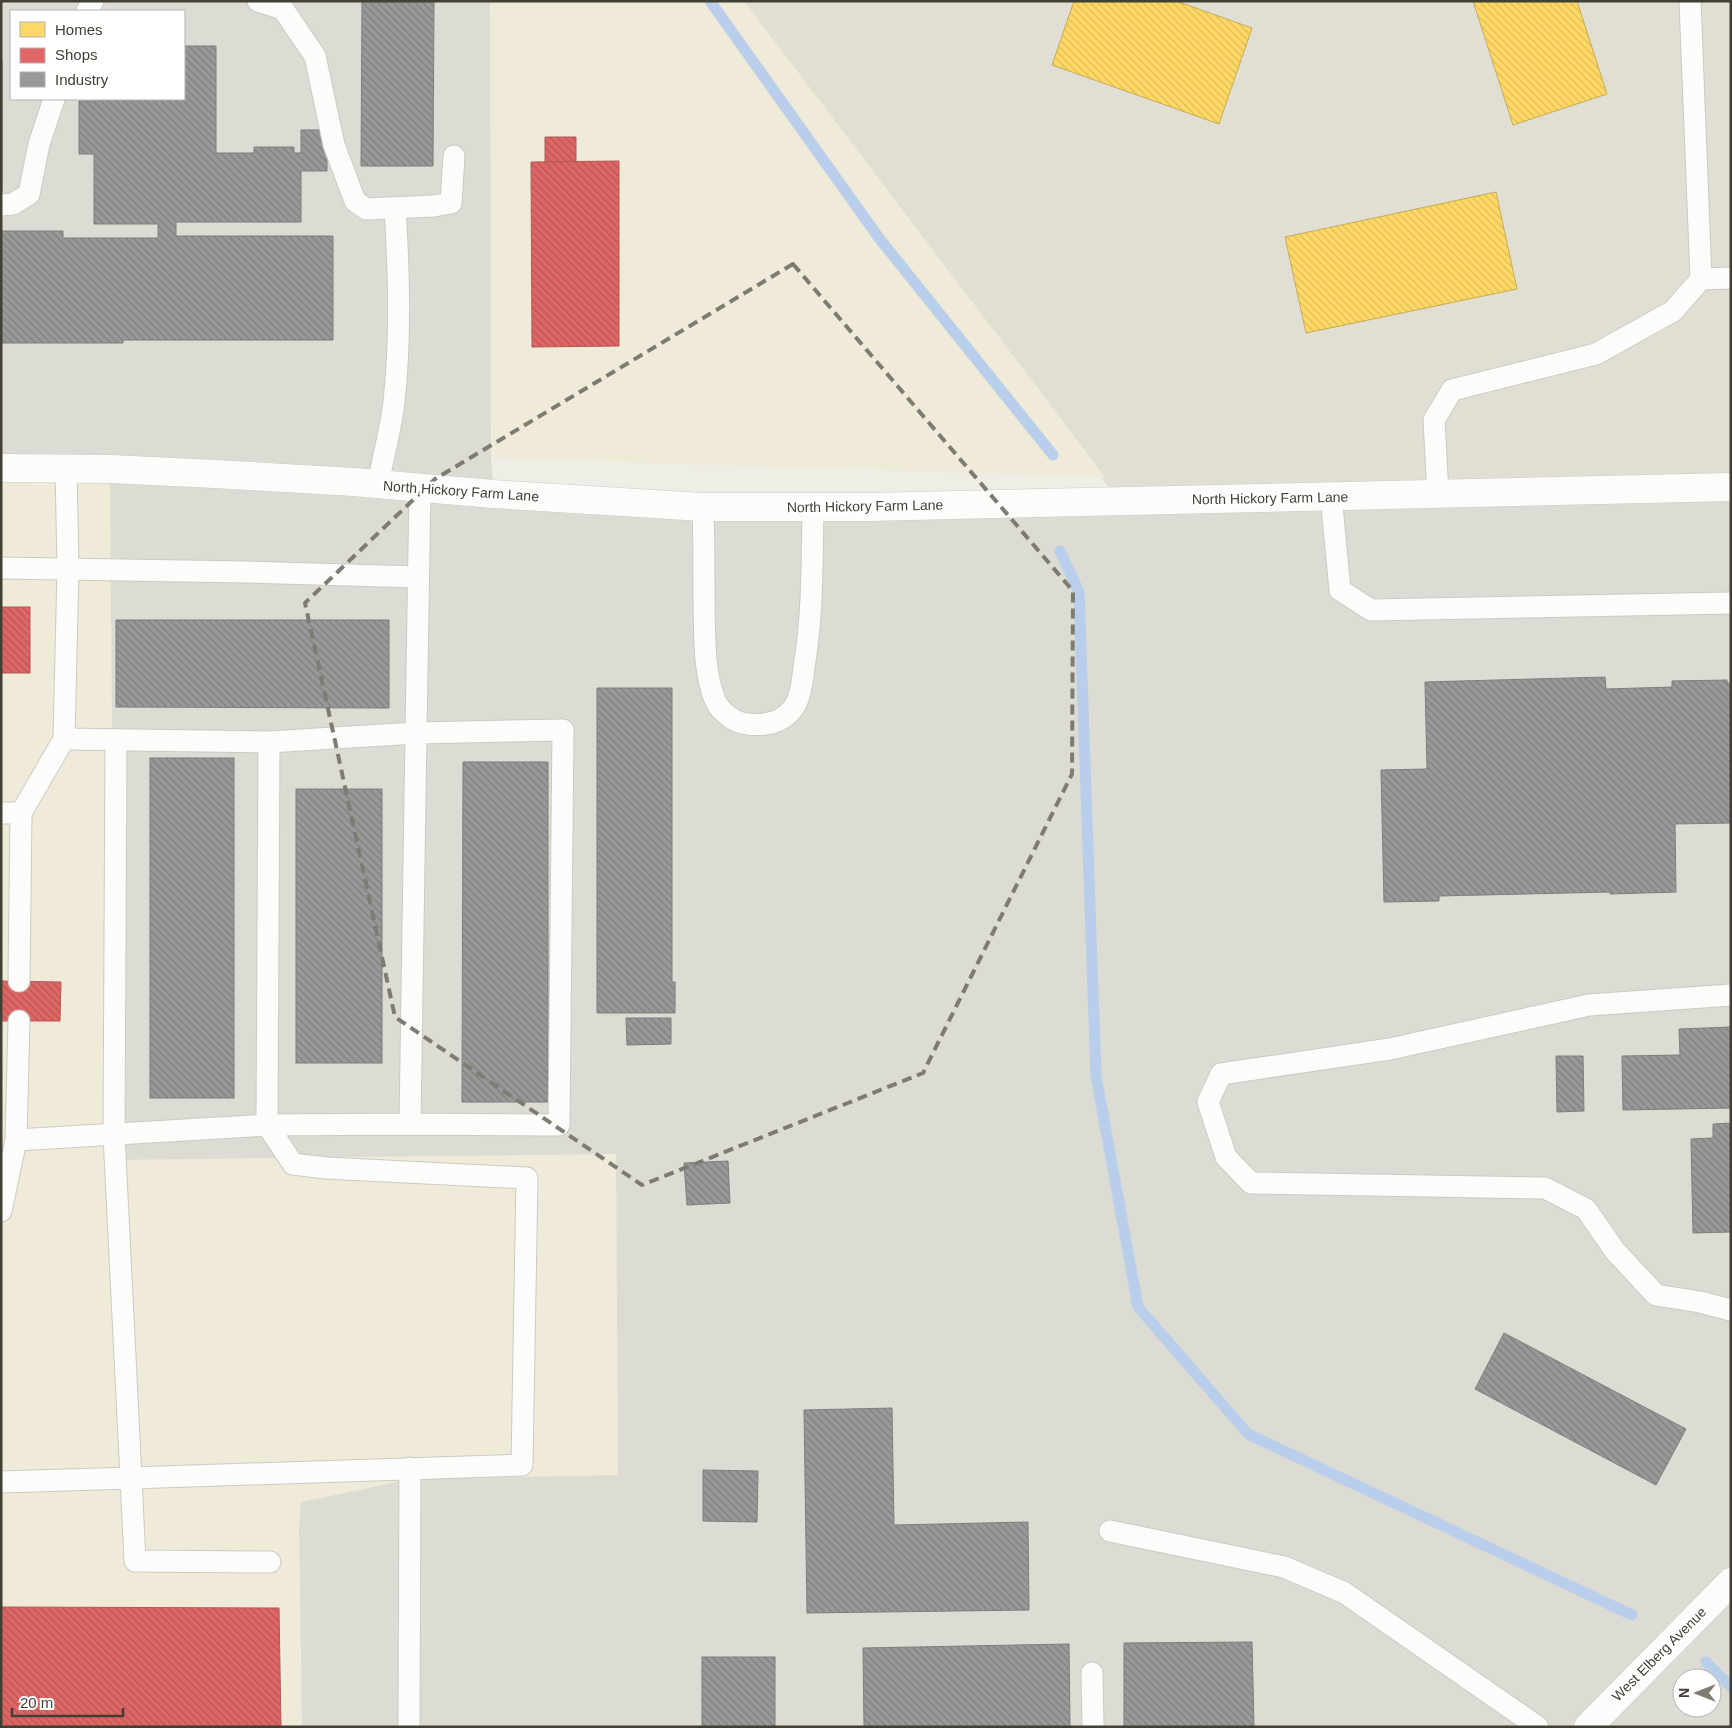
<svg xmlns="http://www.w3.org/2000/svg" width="1732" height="1728" viewBox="0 0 1732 1728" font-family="Helvetica,sans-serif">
  <defs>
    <pattern id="homes-back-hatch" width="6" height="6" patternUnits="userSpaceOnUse" patternTransform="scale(1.25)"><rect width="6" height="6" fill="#ffd966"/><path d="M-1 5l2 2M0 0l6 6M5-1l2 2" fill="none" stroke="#dcbb59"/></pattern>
    <pattern id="shops-back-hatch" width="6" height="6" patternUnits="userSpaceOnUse" patternTransform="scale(1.25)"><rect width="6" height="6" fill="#e06666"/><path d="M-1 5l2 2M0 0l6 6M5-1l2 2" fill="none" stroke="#b75555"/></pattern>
    <pattern id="industry-back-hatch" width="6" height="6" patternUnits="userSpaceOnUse" patternTransform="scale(1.25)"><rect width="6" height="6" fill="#999"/><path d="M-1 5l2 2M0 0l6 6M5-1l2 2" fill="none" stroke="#7e7e7e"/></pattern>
  </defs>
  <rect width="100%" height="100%" fill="#eeede6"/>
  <polygon fill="#e1dfd3" points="743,1 1731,1 1731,487 1120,502"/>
  <g fill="#f0ebd9">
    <polygon points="490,1 744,1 1105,477 491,458"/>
    <polygon points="1,468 110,469 115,1159 616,1153 618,1475 412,1479 301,1502 299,1527 302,1727 1,1727"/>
  </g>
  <path fill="#dddcd4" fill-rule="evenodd" d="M1,1H490L491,458L494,494L615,502L1731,487V1727H302L299,1527L301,1502L412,1479L618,1475L616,1154L115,1160L110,469L1,468ZM11,11H184V99H11ZM1682,1678H1712V1708H1682Z"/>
  <g fill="url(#homes-back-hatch)" stroke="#c6ab57">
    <polygon points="1074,1 1176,1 1252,28 1219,124 1052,65"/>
    <polygon points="1473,1 1577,1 1607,94 1513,125"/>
    <polygon points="1496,192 1517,289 1306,333 1285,237"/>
  </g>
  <g fill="url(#shops-back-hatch)" stroke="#b15a57">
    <polygon points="545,137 576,137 576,161 545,162"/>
    <polygon points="619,161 619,346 532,347 531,162"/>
    <rect x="1" y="607" width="29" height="66"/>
    <polygon points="1,981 61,982 60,1021 1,1021"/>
    <polygon points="1,1607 279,1608 281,1727 1,1727"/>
  </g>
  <g fill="url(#industry-back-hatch)" stroke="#7f7e7b">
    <polygon points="362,1 434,1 433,166 361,166"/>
    <polygon points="184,46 216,46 216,153 254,153 254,147 294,147 294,153 301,153 301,130 327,130 327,171 301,171 301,222 176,222 176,236 333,236 333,340 123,340 123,343 1,343 1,231 63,231 63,238 158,238 158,224 94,224 94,154 79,154 79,101 95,101 95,99 184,99"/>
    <rect x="1" y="62" width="1" height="128"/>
    <polygon points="116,620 389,620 389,708 116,707"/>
    <polygon points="1605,677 1606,689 1672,687 1672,681 1727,680 1727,683 1731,683 1731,823 1675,824 1676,892 1610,894 1610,892 1439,896 1439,901 1384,902 1381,770 1427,769 1425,682"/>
    <polygon points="597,688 672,688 672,982 675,982 675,1013 597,1013"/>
    <rect x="150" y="758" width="84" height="340"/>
    <polygon points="463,762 548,762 548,1102 462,1102"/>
    <rect x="296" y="789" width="86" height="274"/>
    <polygon points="626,1018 671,1018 671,1044 627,1045"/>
    <polygon points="1731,1027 1731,1108 1623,1110 1622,1056 1680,1055 1679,1029"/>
    <polygon points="1556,1056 1583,1056 1584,1111 1557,1112"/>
    <polygon points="1731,1123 1731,1232 1693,1233 1691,1139 1713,1138 1713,1124"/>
    <polygon points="728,1161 730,1203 687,1205 684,1163"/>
    <polygon points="1504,1333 1686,1429 1656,1485 1475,1389"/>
    <polygon points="892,1408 894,1525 1028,1522 1029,1610 807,1613 804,1410"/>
    <polygon points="703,1470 758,1471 757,1522 703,1521"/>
    <polygon points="1252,1642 1254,1727 1124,1727 1124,1643"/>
    <polygon points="1069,1644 1070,1727 864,1727 863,1648"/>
    <rect x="702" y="1657" width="73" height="70"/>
  </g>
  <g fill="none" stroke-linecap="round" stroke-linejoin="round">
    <g stroke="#b8ceea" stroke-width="11">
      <polyline points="710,1 879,238 1053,455"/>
      <polyline points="1060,551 1079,592 1096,1076 1138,1307 1248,1434 1632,1615"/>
      <polyline points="1706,1662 1731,1687"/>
    </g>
    <defs>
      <g id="service">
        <polyline points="258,1 283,9 315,56 334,145 355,201 366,209 434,206 451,203 454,156"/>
        <polyline points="1690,1 1701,279"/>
        <polyline points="87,11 93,1"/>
        <polyline points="1,205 13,204 29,194 39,144 54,99"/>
        <path d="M378,484C383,457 391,429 394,402C401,337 399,273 395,208"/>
        <polyline points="1438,494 1434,420 1452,390 1596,354 1673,311 1701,279 1731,278"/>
        <polyline points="1331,496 1340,590 1371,610 1731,603"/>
        <path d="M703,507C704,539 704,570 704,602C705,634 703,670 715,700C720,711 734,723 747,724C765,726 783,723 794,707C800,698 803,678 804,667C813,614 812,561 813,507"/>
        <polyline points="1,568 245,572 418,577"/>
        <polyline points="64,739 269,742 416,733 420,488"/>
        <polyline points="116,740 114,1135 131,1478 522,1465 527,1178 326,1168 293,1164 267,1125 269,742"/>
        <polyline points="1,813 21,813 19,981"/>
        <polyline points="21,813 64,739 68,568 66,469"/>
        <polyline points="1731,995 1589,1005 1390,1049 1221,1074 1208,1102 1226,1157 1251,1183 1545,1188 1586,1209 1615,1251 1656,1295 1700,1302 1731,1310"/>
        <polyline points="16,1140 267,1125 410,1124 416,733 563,730 559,1125 410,1124"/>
        <polyline points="1,1211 16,1140 19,1021"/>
        <polyline points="1,1482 131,1478 135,1561 270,1562"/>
        <polyline points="1110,1531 1284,1567 1345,1593 1538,1727"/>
        <polyline points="1092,1673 1093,1727"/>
        <polyline points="409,1727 410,1468"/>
      </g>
      <g id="minor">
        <polyline points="1,468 110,469 215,474 354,482 493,494 703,507 869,507 1731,487"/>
        <polyline points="1588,1727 1731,1582"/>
      </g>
    </defs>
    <use href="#service" stroke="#cbcac4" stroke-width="23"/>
    <use href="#minor" stroke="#cbcac4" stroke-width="29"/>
    <use href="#service" stroke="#fcfcfb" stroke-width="21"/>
    <use href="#minor" stroke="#fcfcfb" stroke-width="28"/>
  </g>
  <path fill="none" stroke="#7e7c72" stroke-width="4" stroke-dasharray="10 6" stroke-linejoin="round" d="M793,264L1073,591L1072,774L923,1073L642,1185L395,1017L305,603L435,479Z"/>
  <g text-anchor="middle" stroke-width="5" stroke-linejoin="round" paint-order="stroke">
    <g font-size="14" fill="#423f34" stroke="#fff">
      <text transform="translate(461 491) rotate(4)" y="5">North Hickory Farm Lane</text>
      <text transform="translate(1270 498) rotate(-1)" y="5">North Hickory Farm Lane</text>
      <text transform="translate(865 506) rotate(-1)" y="5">North Hickory Farm Lane</text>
      <text transform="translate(1659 1654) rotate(-45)" y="5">West Elberg Avenue</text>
    </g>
  </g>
  <rect width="1732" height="1728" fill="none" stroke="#423f34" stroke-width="5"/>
  <rect x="10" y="10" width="175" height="90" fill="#ffffff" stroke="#b3b2ae"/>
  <rect x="20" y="22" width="25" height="15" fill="#ffd966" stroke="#b3b2ae"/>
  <text x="55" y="35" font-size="15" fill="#423f34">Homes</text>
  <rect x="20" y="48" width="25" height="15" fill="#e06666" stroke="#b3b2ae"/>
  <text x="55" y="60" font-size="15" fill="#423f34">Shops</text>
  <rect x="20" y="72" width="25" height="15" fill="#999999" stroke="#b3b2ae"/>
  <text x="55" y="85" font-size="15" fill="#423f34">Industry</text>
  <g transform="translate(1697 1693) rotate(270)"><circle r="24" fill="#ffffff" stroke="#b3b2ae"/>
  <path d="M0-4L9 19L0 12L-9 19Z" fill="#7e7c72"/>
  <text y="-8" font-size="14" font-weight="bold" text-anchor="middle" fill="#423f34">N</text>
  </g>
  <path d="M12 1708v8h111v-8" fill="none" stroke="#423f34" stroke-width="2.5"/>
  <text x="20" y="1708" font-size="15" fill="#423f34" stroke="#ffffff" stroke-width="4" paint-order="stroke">20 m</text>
</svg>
